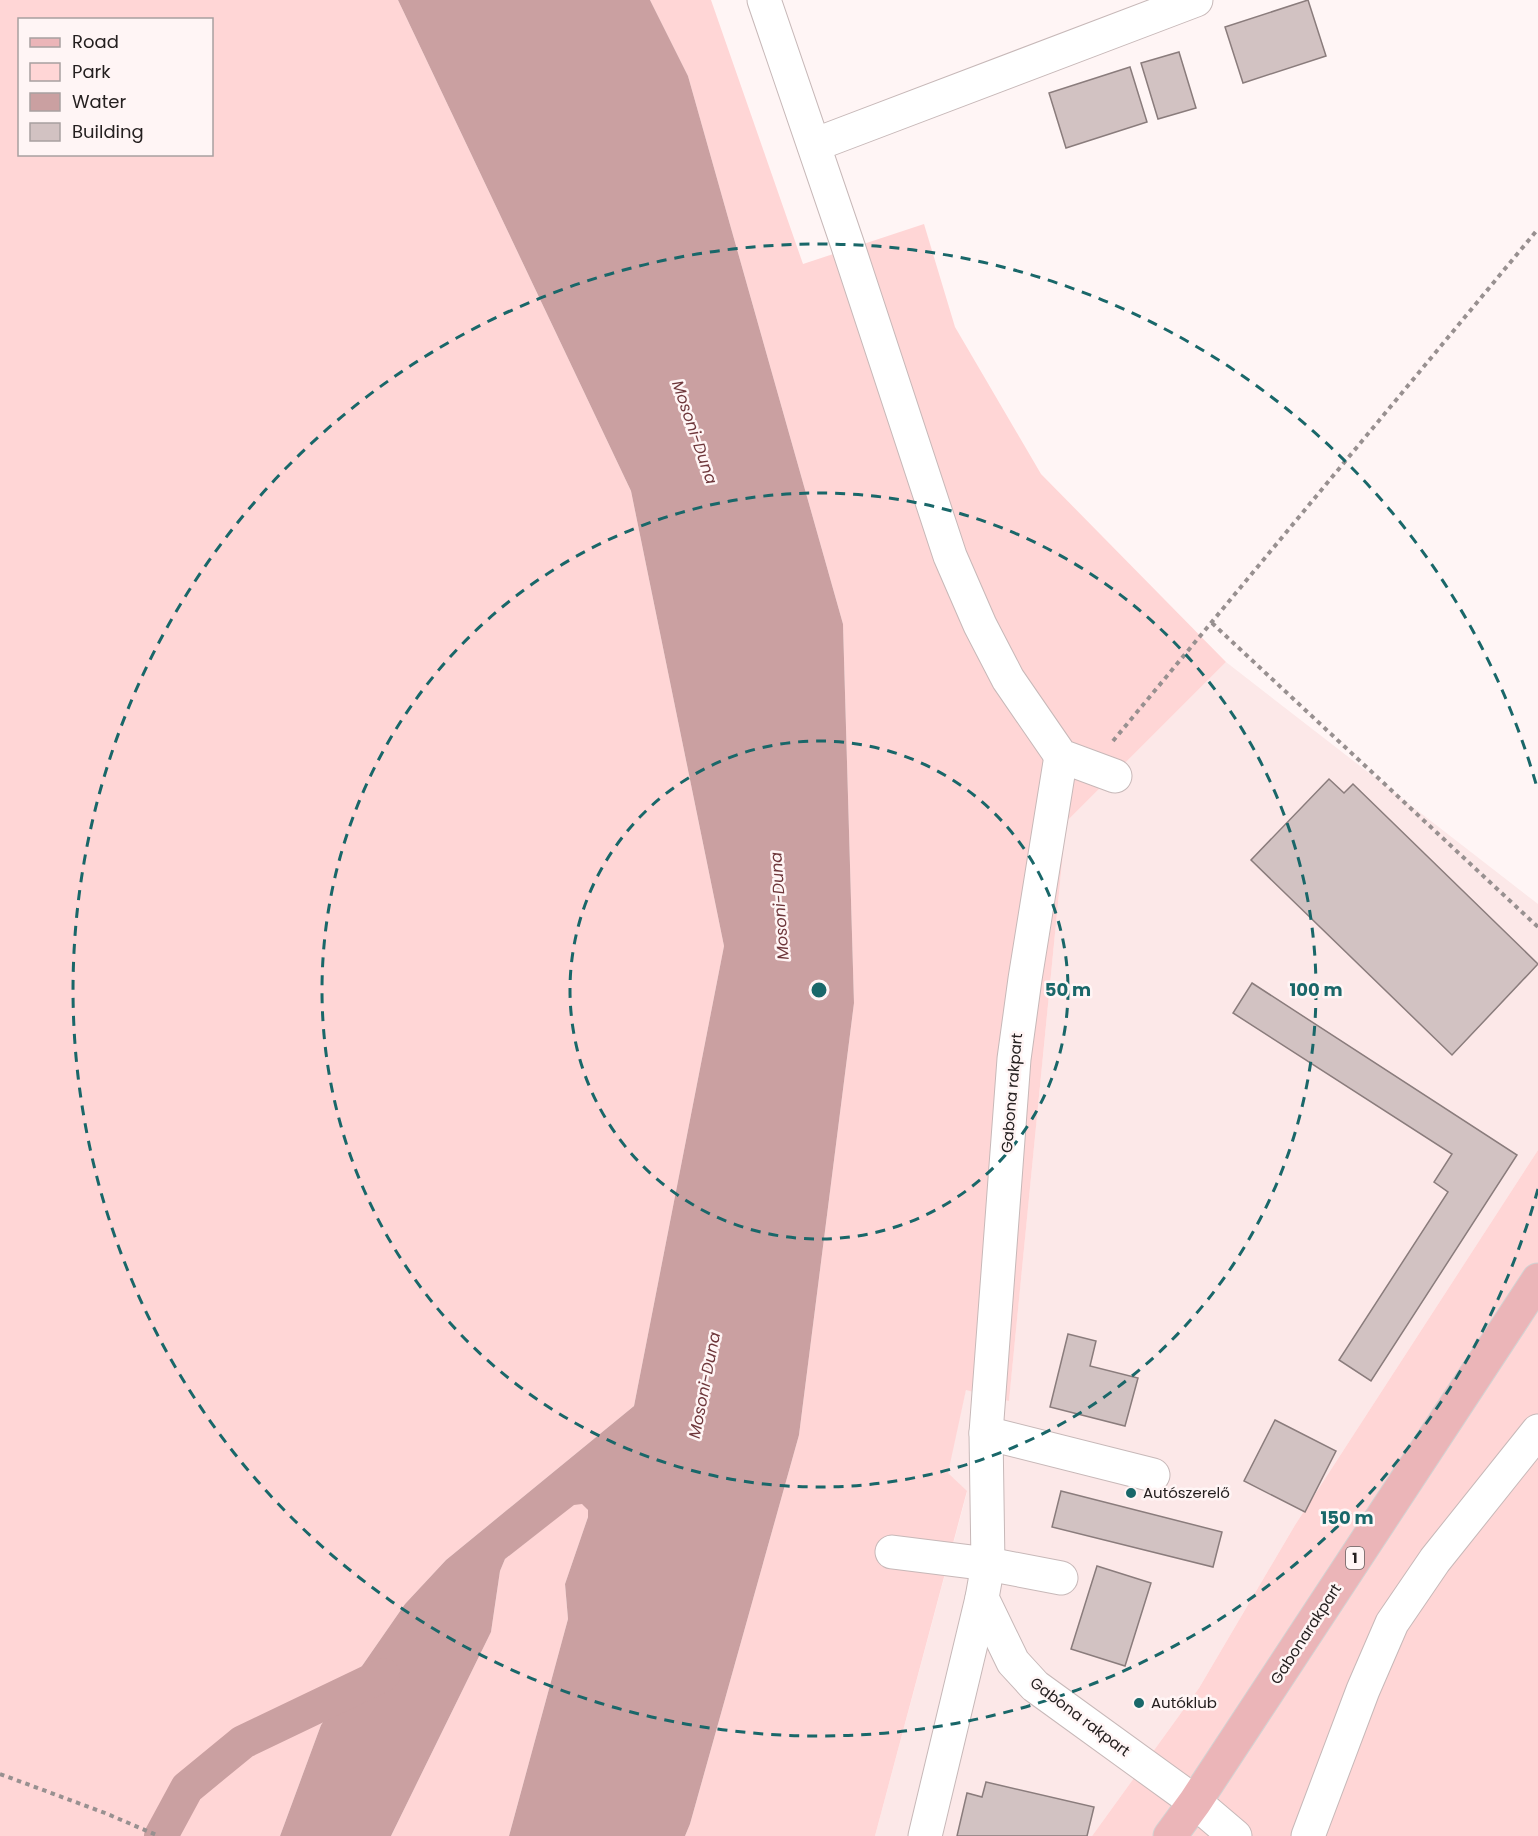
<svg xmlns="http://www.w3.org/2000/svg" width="1538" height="1836" viewBox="0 0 1538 1836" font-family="Poppins,sans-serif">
  <rect width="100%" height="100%" fill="#fff5f5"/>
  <polygon fill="#fce8e8" points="1226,662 1538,904 1538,1150 1295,1525 1199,1688 1092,1836 875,1836 967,1492 947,1473 966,1389 1009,1400 1066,822"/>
  <g fill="#ffd6d6" fill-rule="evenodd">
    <path d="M0,0H398L631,491L724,946L634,1406L446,1560L405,1604L321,1725L280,1836H0ZM20,20H212V154H20Z"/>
    <polygon points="650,0 711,0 803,264 924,224 955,327 1041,474 1226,662 1066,822 1009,1401 966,1390 948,1473 967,1491 875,1836 685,1836 690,1824 799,1435 854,1003 843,624 688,76"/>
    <polygon points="1538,1150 1538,1836 1092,1836 1199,1688 1295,1525"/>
    <polygon points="574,1504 583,1504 588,1510 588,1517 565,1584 568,1619 509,1836 391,1836 491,1632 500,1571 505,1559"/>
  </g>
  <polygon fill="#caa0a1" points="398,0 650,0 688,76 843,624 854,1003 799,1435 690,1824 685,1836 509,1836 568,1619 565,1584 588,1517 588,1510 582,1504 574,1505 505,1559 500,1571 491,1632 391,1836 280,1836 321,1725 405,1604 446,1560 634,1406 724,946 631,491"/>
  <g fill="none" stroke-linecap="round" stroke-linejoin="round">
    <polyline stroke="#caa0a1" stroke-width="34" points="161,1836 187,1788 243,1742 383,1675"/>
  </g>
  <g fill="#d2c2c2" stroke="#8a7c7c" stroke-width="1.5">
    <polygon points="1308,0 1326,56 1243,83 1225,27"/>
    <polygon points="1179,52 1196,108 1158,119 1141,63"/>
    <polygon points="1130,67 1147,122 1066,148 1049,93"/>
    <polygon points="1329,779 1344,793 1353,784 1538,964 1452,1055 1251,860"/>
    <polygon points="1252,983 1517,1155 1371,1381 1339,1360 1448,1192 1434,1182 1452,1154 1233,1013"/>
    <polygon points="1068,1334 1096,1341 1090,1366 1138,1378 1125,1426 1050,1407"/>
    <polygon points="1275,1420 1336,1451 1305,1512 1244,1481"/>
    <polygon points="1061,1491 1222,1532 1213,1567 1052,1527"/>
    <polygon points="1097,1566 1151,1583 1125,1666 1071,1649"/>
    <polygon points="986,1782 1094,1807 1087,1836 957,1836 967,1793 982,1797"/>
  </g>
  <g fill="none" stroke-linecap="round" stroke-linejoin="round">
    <defs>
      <g id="minor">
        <polyline points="764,0 847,243 950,556 980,625 1008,679 1061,756 1115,776"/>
        <polyline points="814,145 1196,0"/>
        <polyline points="1061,756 1025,979 1014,1059 986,1433 988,1564 982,1598 1013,1662 1035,1686 1195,1802 1235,1836"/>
        <polyline points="986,1433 1153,1475"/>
        <polyline points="892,1552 988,1564 1061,1578"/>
        <polyline points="925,1836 982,1598"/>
        <polyline points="1308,1836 1363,1690 1392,1623 1435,1560 1538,1431"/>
      </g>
      <polyline id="major" points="1170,1836 1195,1802 1538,1280"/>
    </defs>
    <use href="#minor" stroke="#c7b8b8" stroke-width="35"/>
    <use href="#major" stroke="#d3d2d2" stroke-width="35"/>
    <g stroke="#989090" stroke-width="4" stroke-dasharray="4.5 4.5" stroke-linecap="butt">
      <polyline points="1212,623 1538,927"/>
      <polyline points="1113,741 1538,229"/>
      <polyline points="0,1774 105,1813 159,1836"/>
    </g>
    <use href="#minor" stroke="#fff" stroke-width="33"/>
    <use href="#major" stroke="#ebb5b8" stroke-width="33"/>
  </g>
  <g fill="none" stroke="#196769" stroke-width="3" stroke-dasharray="10 8">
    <circle cx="819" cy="990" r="249"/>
    <circle cx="819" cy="990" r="497"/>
    <path d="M1538 1189A746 746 0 1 1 1538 791"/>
  </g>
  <g fill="#196769" stroke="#fff5f5" stroke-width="2">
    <circle cx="1131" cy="1493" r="6"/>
    <circle cx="1139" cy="1703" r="6"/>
  </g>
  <g text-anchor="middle" stroke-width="5" stroke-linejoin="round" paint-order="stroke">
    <rect fill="#fff5f5" stroke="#666060" stroke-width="1.5" x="1346" y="1547" width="18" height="22" rx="4.5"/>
    <g font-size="14" font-weight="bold" fill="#252020">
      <text x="1355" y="1563">1</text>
    </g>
    <g font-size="15" fill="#252020" stroke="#fff5f5">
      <text transform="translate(1012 1093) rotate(-85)" y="5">Gabona rakpart</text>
      <text transform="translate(1306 1634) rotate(-57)" y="5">Gabonarakpart</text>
      <text transform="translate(1080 1717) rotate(37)" y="5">Gabona rakpart</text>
    </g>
    <g font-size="15" fill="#252020" stroke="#fff5f5" text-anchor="start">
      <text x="1143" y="1498">Autószerelő</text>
      <text x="1151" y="1708">Autóklub</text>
    </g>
    <g font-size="16" font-style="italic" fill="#6e363a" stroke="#fff5f5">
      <text transform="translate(695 432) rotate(71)" y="6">Mosoni-Duna</text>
      <text transform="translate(779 906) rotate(-94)" y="6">Mosoni-Duna</text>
      <text transform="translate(704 1385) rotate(-79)" y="6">Mosoni-Duna</text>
    </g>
  </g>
  <circle cx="819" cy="990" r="9" fill="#196769" stroke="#fff5f5" stroke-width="3"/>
  <g font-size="18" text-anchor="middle" font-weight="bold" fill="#196769" stroke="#fff5f5" stroke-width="5" stroke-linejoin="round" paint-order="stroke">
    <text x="1068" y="996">50 m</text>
    <text x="1316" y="996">100 m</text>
    <text x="1347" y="1524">150 m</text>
  </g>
  <rect x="18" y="18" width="195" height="138" fill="#fff5f5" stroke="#a8a0a0" stroke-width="1.5"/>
  <rect x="30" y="38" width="30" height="9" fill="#ebb5b8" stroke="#a8a0a0" stroke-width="1.5"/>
  <text x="72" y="48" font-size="18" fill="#252020">Road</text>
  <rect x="30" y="63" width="30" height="18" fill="#ffd6d6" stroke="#a8a0a0" stroke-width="1.5"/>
  <text x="72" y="78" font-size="18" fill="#252020">Park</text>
  <rect x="30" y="93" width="30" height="18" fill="#caa0a1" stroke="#a8a0a0" stroke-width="1.5"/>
  <text x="72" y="108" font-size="18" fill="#252020">Water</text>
  <rect x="30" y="123" width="30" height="18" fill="#d2c2c2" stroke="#a8a0a0" stroke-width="1.5"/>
  <text x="72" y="138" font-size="18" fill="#252020">Building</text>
</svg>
